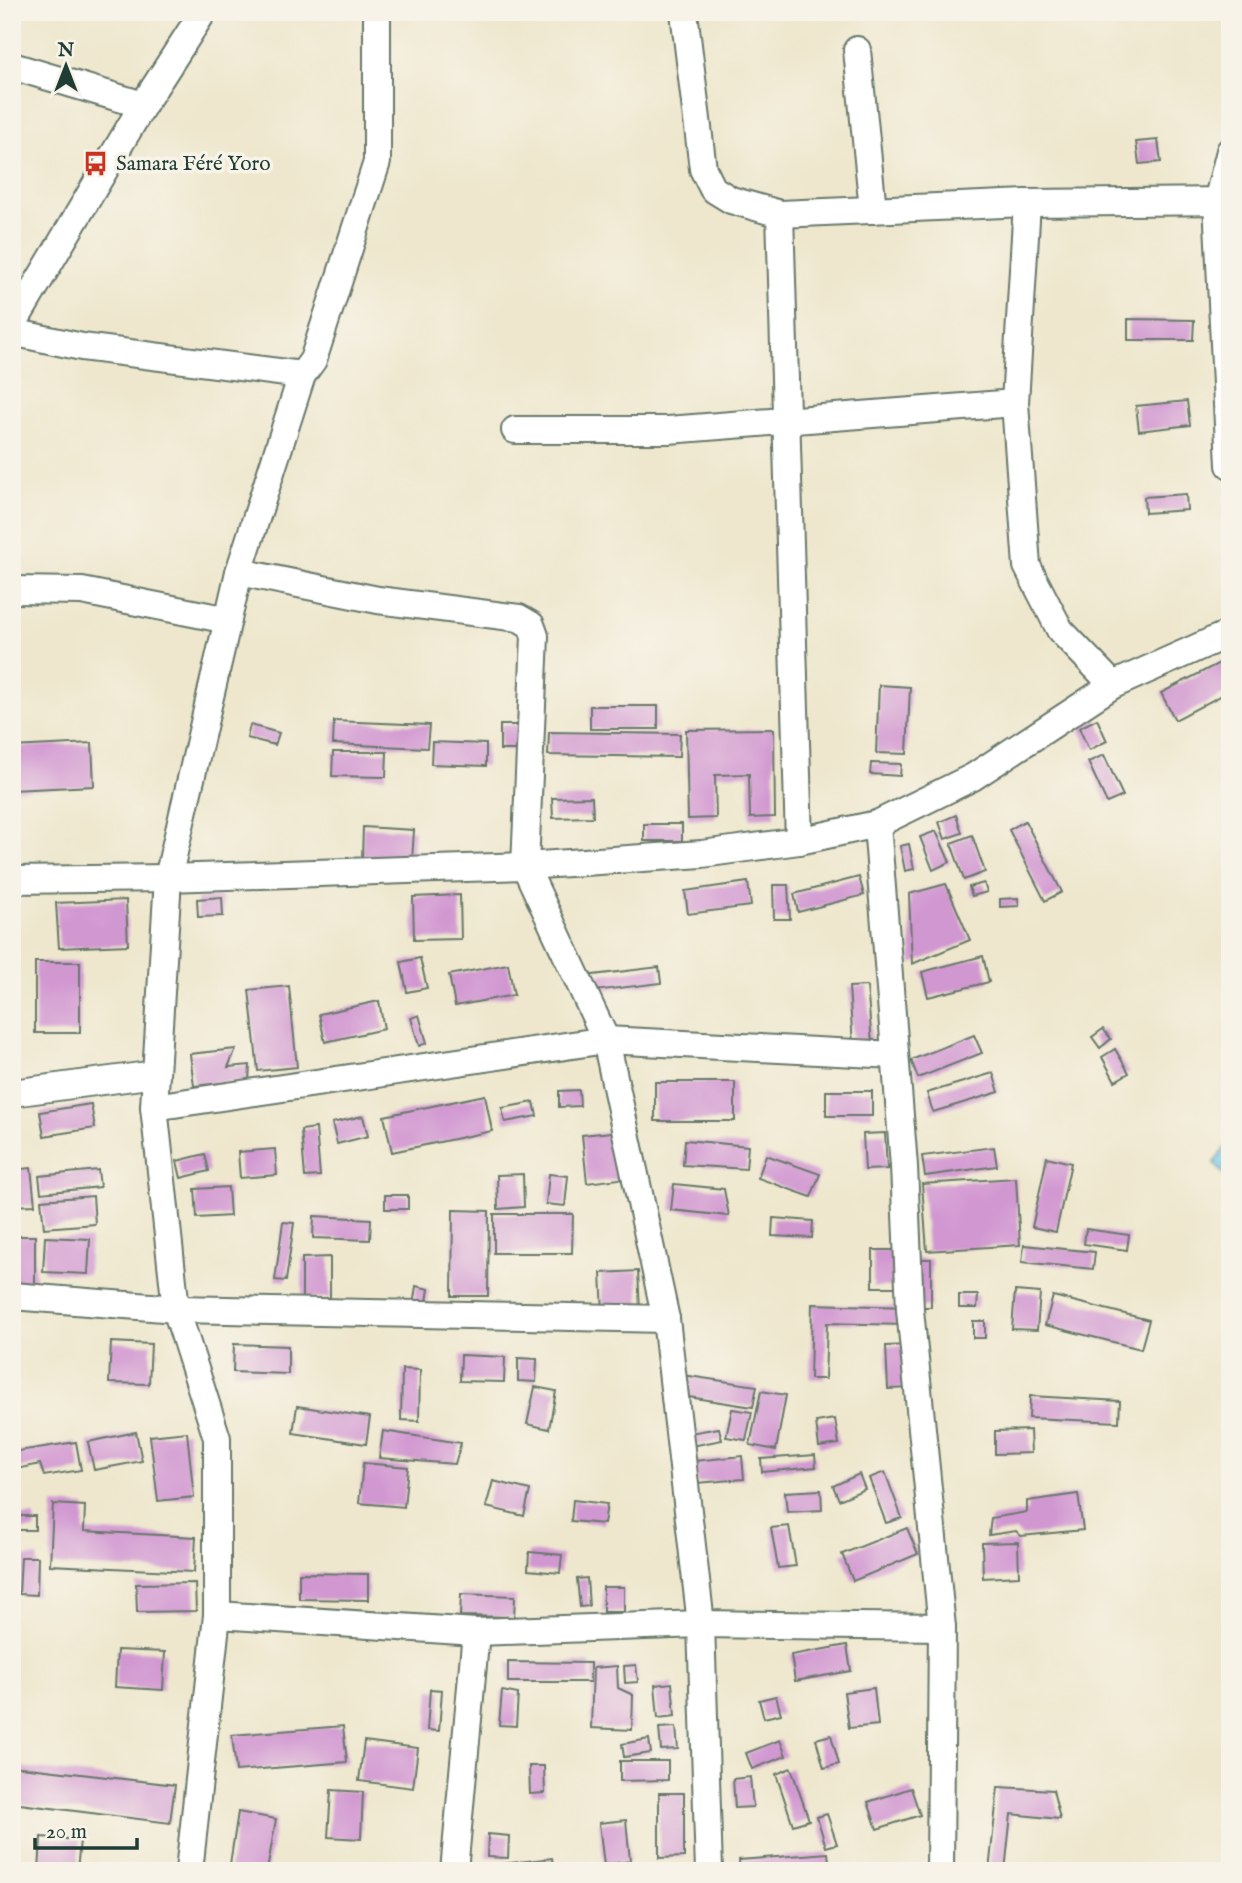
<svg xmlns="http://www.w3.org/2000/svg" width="1242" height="1883" viewBox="0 0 1242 1883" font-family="'IM FELL English',serif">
  <rect width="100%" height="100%" fill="#f7f3e8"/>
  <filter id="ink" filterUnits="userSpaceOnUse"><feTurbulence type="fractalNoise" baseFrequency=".0143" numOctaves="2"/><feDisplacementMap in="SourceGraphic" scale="14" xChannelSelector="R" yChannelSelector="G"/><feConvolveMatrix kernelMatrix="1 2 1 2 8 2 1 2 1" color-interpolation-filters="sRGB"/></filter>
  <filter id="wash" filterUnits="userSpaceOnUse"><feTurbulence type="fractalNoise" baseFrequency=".00686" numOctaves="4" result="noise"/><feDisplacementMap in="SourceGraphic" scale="28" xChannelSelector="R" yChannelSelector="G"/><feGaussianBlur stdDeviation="1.57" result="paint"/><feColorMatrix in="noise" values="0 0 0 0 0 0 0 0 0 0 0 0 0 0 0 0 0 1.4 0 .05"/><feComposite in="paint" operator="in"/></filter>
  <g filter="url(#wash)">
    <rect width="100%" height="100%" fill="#eee7cd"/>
    <polygon fill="#68c4e6" stroke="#44808d" stroke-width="2" points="1230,1141 1230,1178 1228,1179 1214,1163"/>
    <g id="blocks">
      <g fill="#d197d1">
        <polygon points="1158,140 1161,162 1139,164 1136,142"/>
        <polygon points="1128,319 1194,320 1193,340 1128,340"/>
        <polygon points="1187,401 1190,425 1139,431 1136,406"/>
        <polygon points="1186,494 1187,510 1145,513 1144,497"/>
        <polygon points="1225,660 1230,669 1230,691 1175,720 1161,693"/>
        <polygon points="879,685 910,687 907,754 876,753"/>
        <rect x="590" y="706" width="68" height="23"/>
        <polygon points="1097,719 1107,741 1089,750 1079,728"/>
        <polygon points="334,721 429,725 427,748 333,744"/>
        <polygon points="250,725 279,733 275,745 247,738"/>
        <rect x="500" y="725" width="21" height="25"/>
        <polygon points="774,729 775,817 750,818 749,774 715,775 716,818 688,819 686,730"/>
        <polygon points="549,732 680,734 679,757 548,755"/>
        <polygon points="432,742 486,744 486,766 431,764"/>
        <polygon points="92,743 94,786 12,790 12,747"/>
        <polygon points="333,752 387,752 386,777 332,776"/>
        <polygon points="1104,755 1123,796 1107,803 1088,762"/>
        <polygon points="871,763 901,764 900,776 870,774"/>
        <polygon points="592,797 593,817 553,818 552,798"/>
        <polygon points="956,815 962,833 945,839 939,822"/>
        <polygon points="1025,821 1062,892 1045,901 1009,830"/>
        <rect x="644" y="824" width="38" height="17"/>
        <polygon points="363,827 414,830 412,861 362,858"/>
        <polygon points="936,831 950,862 933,870 920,837"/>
        <polygon points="972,835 985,872 964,880 951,843"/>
        <polygon points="909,844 914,869 905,871 900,846"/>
        <polygon points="859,877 864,895 798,912 794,894"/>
        <polygon points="748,882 751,906 688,914 685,891"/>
        <polygon points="984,883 987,892 972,896 969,887"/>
        <polygon points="946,884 970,940 912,964 909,894"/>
        <polygon points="773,885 788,885 790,919 774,919"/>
        <polygon points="460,895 461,939 414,940 413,897"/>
        <polygon points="222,897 223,916 198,917 197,899"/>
        <polygon points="1018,898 1019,906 1000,907 1000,899"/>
        <polygon points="126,900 128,945 59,948 56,903"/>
        <polygon points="983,956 989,982 928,997 922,972"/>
        <polygon points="420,958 427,988 407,992 401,962"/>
        <rect x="35" y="962" width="45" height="71"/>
        <polygon points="508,964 514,995 455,1006 449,975"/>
        <polygon points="659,967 661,983 586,992 585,976"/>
        <polygon points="289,986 297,1067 258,1071 249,990"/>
        <polygon points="867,986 872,1043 853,1045 849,987"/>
        <polygon points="379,1001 384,1029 325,1042 319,1014"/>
        <polygon points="419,1015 427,1043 419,1046 411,1018"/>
        <polygon points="1103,1029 1111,1039 1100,1048 1092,1037"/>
        <polygon points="974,1035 982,1053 918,1078 911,1060"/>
        <polygon points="236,1049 228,1067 250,1065 249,1080 194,1086 190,1054"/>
        <polygon points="1115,1049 1129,1073 1115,1081 1102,1057"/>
        <polygon points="993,1073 999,1092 933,1112 927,1093"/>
        <rect x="655" y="1082" width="80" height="39"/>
        <polygon points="579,1090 580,1106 559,1107 559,1091"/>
        <rect x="826" y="1091" width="46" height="25"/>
        <polygon points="485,1095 492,1131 392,1152 384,1116"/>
        <polygon points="534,1102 537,1116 505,1122 502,1108"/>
        <polygon points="91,1104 95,1128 44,1136 40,1112"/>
        <polygon points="363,1116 368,1136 337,1144 332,1123"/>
        <polygon points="316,1128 320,1176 305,1177 301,1130"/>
        <polygon points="622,1131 628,1178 587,1183 582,1135"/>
        <polygon points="885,1133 887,1169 865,1170 863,1134"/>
        <polygon points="685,1140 748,1146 746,1169 683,1165"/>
        <polygon points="994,1147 997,1166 925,1176 922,1156"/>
        <polygon points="275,1149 277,1175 240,1178 238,1152"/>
        <polygon points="205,1154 209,1171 181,1178 177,1161"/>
        <polygon points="766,1155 820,1174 811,1197 758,1178"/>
        <polygon points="1047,1157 1071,1163 1056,1232 1032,1227"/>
        <polygon points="31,1168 35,1205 12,1206 12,1170"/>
        <polygon points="98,1170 100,1187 41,1193 39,1176"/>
        <polygon points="523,1174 524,1207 498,1209 497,1175"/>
        <polygon points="549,1174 568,1176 565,1206 546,1204"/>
        <polygon points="1016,1178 1020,1245 927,1251 922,1184"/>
        <polygon points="674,1184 724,1189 729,1216 671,1210"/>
        <polygon points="228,1187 230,1216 197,1218 195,1189"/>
        <rect x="385" y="1195" width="23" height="14"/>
        <polygon points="93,1196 95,1224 44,1228 41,1200"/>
        <polygon points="453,1210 489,1211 488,1296 452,1296"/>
        <polygon points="494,1214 573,1214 572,1253 494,1253"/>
        <polygon points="314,1216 371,1219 370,1240 313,1238"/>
        <polygon points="773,1218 813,1221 812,1238 772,1236"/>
        <polygon points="283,1222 294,1223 286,1281 275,1280"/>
        <polygon points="1086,1229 1129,1235 1127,1250 1084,1244"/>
        <rect x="12" y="1236" width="23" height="50"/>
        <polygon points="45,1237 90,1239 88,1274 43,1272"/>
        <polygon points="1024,1245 1095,1252 1093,1269 1022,1262"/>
        <rect x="873" y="1250" width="26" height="37"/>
        <polygon points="330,1257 330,1298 302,1298 302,1258"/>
        <polygon points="916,1259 931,1259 931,1307 915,1307"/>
        <polygon points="638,1271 640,1311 603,1313 601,1273"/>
        <polygon points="416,1286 429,1289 426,1308 413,1306"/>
        <polygon points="1015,1291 1040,1293 1037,1330 1012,1329"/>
        <polygon points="959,1295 978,1295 977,1308 959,1308"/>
        <polygon points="1053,1296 1149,1320 1141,1349 1045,1325"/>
        <polygon points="812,1304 906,1307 905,1325 827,1323 825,1379 810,1379"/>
        <rect x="973" y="1321" width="12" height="17"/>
        <polygon points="111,1342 151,1344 149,1384 109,1383"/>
        <polygon points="234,1344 288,1346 288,1374 233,1372"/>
        <polygon points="909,1345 911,1388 888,1389 886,1346"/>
        <polygon points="461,1355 505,1357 504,1382 460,1381"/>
        <polygon points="518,1358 537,1359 536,1382 518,1381"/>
        <polygon points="402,1369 420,1370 419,1421 401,1420"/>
        <polygon points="675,1374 757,1386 753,1407 688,1397 686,1415"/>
        <polygon points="535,1387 556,1391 549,1429 527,1424"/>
        <polygon points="761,1391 786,1395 776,1450 750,1445"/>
        <polygon points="1030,1396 1120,1401 1119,1422 1029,1418"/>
        <polygon points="297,1406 370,1417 366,1444 293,1433"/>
        <polygon points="732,1409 752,1412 746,1440 726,1437"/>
        <polygon points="835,1419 839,1444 819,1447 816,1422"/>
        <polygon points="719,1428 722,1440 686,1447 684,1434"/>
        <polygon points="1030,1430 1031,1453 995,1454 995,1431"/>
        <polygon points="383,1431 461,1443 455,1464 379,1458"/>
        <polygon points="136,1432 142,1461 94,1470 88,1442"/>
        <polygon points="187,1432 194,1497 158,1501 150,1436"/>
        <polygon points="76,1442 81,1470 44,1476 40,1464 12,1470 12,1452"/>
        <polygon points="815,1455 816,1467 762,1472 761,1459"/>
        <polygon points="742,1456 744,1479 697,1483 695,1461"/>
        <polygon points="363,1463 408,1467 404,1507 359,1503"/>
        <polygon points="885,1472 902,1518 886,1523 869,1478"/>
        <polygon points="859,1474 865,1489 839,1500 833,1486"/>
        <polygon points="493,1481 530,1490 524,1516 486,1507"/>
        <polygon points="821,1490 822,1510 787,1512 785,1492"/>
        <polygon points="1078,1494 1083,1530 1021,1536 1016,1531 989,1535 991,1518 1027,1512 1027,1501"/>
        <polygon points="573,1500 607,1504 604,1524 571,1521"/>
        <polygon points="53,1504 85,1506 84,1531 196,1537 194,1572 50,1565"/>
        <rect x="12" y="1516" width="23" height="14"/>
        <polygon points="789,1526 796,1566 778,1568 771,1528"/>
        <polygon points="907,1528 918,1554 853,1581 842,1554"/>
        <polygon points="1018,1542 1019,1576 983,1578 982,1543"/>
        <polygon points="529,1552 562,1555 560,1573 528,1570"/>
        <polygon points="21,1557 38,1557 37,1595 19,1594"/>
        <polygon points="299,1573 368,1574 368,1600 299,1599"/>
        <polygon points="587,1578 589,1606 580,1607 577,1579"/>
        <polygon points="195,1583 196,1611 137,1612 136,1584"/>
        <rect x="603" y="1587" width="21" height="25"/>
        <polygon points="461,1594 515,1596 514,1617 460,1616"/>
        <polygon points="847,1645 851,1671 795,1681 791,1655"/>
        <polygon points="117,1650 165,1652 163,1690 115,1687"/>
        <polygon points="508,1662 590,1663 590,1682 508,1682"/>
        <polygon points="636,1665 638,1682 625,1683 624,1666"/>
        <polygon points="617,1666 618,1688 633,1695 632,1730 591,1728 593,1668"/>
        <polygon points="672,1683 675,1716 658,1718 655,1685"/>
        <polygon points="874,1688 878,1725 849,1728 844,1692"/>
        <polygon points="430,1689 442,1690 439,1731 427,1730"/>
        <polygon points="502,1691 518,1694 516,1726 499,1725"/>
        <polygon points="776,1696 781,1714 764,1718 759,1700"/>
        <polygon points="343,1726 347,1762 236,1771 232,1735"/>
        <polygon points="676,1727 678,1749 661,1750 659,1728"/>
        <polygon points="831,1735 839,1764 824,1768 816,1739"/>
        <polygon points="649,1739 651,1753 624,1757 622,1744"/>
        <polygon points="780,1740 786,1756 752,1769 746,1753"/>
        <polygon points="364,1741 418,1748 413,1788 359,1781"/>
        <polygon points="620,1761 668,1761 668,1780 620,1781"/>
        <polygon points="12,1766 175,1785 170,1823 12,1803"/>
        <polygon points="529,1766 544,1766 545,1793 530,1794"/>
        <polygon points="791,1768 809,1820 793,1825 776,1774"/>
        <polygon points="750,1777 753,1807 735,1808 733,1779"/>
        <polygon points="998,1787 1053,1790 1060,1819 1011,1814 1005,1871 989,1871"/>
        <polygon points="911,1788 920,1815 877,1829 868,1802"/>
        <polygon points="331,1790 363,1792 361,1839 328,1837"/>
        <polygon points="659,1793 684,1793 684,1857 659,1858"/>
        <polygon points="238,1812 276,1819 267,1871 229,1871"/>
        <polygon points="827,1814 837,1844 826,1847 817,1817"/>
        <polygon points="626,1820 630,1861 604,1865 599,1823"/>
        <polygon points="488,1834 509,1836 508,1858 487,1857"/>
        <polygon points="41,1837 80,1840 77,1871 39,1871"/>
        <polygon points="828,1853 830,1871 740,1871 739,1860"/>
        <polygon points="552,1858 554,1871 469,1871 468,1868"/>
      </g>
    </g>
  </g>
  <g filter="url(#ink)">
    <use href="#blocks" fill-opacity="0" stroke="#67786a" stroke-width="2"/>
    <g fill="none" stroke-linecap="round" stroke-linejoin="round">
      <defs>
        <g id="minor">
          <polyline points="684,12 703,169 713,189 731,200 780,214 1027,203 1230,201"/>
          <polyline points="857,50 873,210"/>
          <polyline points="12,66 143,105"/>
          <polyline points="1230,151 1217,202 1230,465"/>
          <polyline points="1027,203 1015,403 1027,566 1060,630 1113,685"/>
          <polyline points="780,214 799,841"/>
          <polyline points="12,326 143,105 203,12"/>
          <polyline points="12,332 82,347 302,375"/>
          <polyline points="515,430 668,430 1015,403"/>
          <polyline points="239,572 378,600 519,618 531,625 535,636 525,866 606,1040 666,1319 701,1624 709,1871"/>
          <polyline points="12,590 82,591 228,620"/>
          <polyline points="877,824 904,1166 910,1310 942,1627 940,1871"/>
          <polyline points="12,880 168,878 525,866 702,854 799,841 877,824 973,777 1113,685 1230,633"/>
          <polyline points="12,1093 156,1074"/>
          <polyline points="154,1107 606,1040 895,1055"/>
          <polyline points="12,1296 176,1309 666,1319"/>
          <polyline points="217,1615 476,1632 701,1624 942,1627"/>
          <polyline points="189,1871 217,1615 217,1438 176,1309 154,1107 168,878 239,572 302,375 313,360 377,162 377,12"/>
          <polyline points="454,1871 476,1632"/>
        </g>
      </defs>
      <use href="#minor" stroke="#67786a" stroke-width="30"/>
      <use href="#minor" stroke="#fff" stroke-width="26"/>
    </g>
  </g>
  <defs>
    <symbol id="bus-bare" viewBox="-9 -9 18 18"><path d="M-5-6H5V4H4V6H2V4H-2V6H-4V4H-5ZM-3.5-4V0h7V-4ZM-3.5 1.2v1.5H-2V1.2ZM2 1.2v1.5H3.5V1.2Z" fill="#c8321e" stroke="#f7f3e8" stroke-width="2.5" paint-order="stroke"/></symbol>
  </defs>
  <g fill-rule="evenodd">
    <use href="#bus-bare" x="78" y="146" width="35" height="35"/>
  </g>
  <g text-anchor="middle" stroke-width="7" stroke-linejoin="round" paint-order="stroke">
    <g font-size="21" fill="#1f3d34" stroke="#f7f3e8" text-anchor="start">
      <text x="116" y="170">Samara Féré Yoro</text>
    </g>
  </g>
  <rect width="1242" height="1883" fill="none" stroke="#f7f3e8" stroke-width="42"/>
  <g transform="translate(66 66)" stroke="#f7f3e8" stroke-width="5" paint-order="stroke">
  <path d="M0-5L12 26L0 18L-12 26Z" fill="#1f3d34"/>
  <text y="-10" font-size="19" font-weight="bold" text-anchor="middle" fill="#1f3d34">N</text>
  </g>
  <path d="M35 1838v10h102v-10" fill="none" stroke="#1f3d34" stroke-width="3.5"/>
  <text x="46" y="1838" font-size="21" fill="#1f3d34" stroke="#f7f3e8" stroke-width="5" paint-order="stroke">20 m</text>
</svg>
